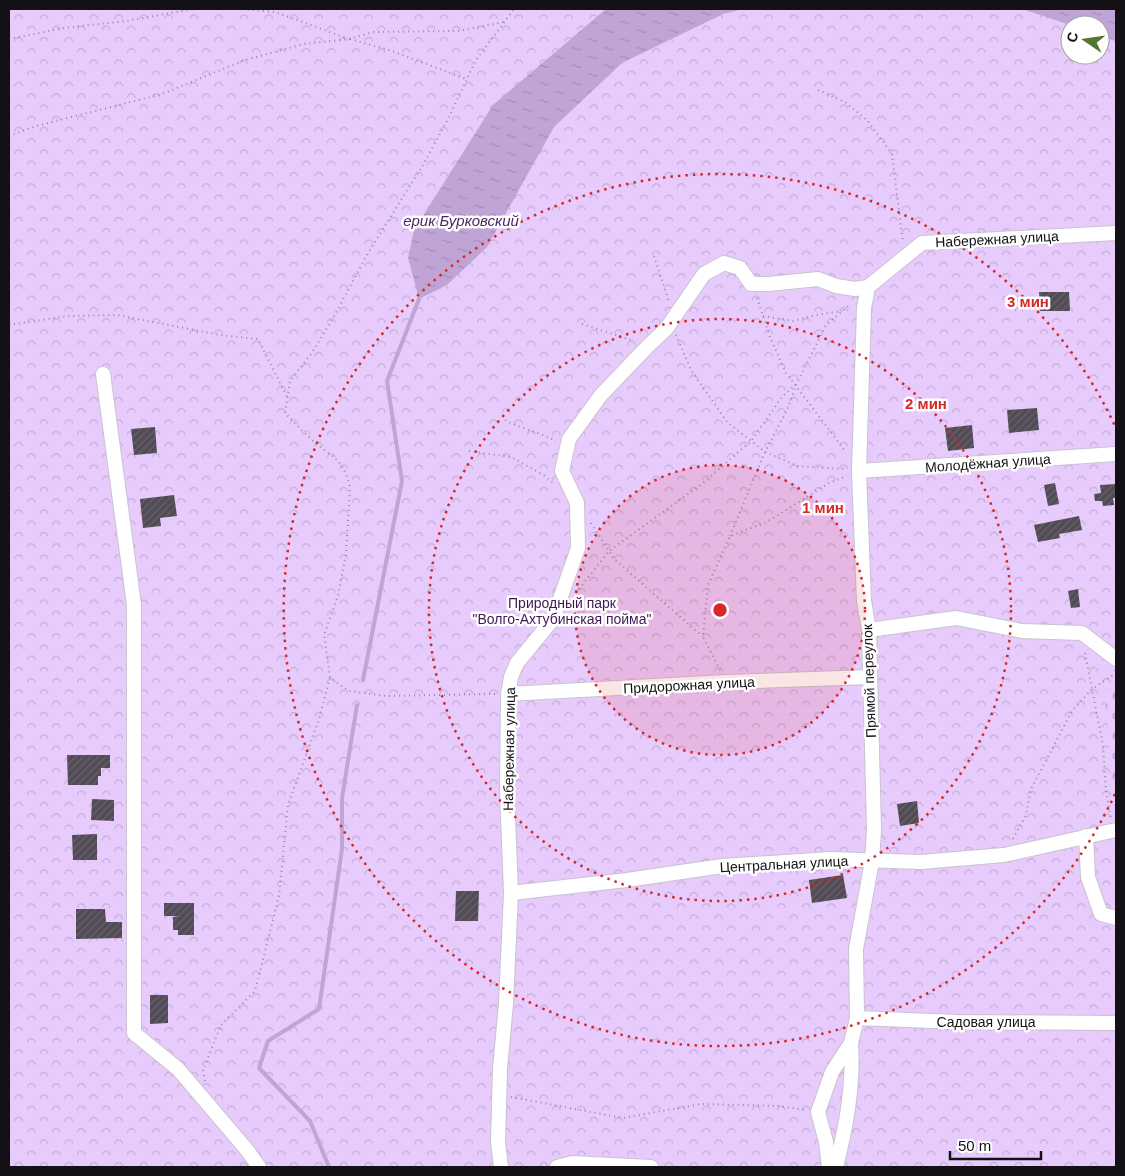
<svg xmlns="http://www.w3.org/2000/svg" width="1125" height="1176" viewBox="0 0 1125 1176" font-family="Helvetica,sans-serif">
  <defs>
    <pattern id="forest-crowns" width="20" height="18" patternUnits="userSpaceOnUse" patternTransform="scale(1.25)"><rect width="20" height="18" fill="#e7cbfc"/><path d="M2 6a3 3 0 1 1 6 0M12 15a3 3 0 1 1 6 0" fill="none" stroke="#c5add7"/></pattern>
    <pattern id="cemetery-stones" width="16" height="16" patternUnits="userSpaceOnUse" patternTransform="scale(1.25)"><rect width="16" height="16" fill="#e7cbfc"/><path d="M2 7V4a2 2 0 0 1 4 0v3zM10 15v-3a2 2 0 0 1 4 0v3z" fill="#c5add7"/></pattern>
    <pattern id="water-ripples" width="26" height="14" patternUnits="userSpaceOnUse" patternTransform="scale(1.25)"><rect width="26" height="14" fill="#c1a4d6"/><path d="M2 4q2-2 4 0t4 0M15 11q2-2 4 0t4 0" fill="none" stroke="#a58cb7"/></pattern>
    <pattern id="building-hatch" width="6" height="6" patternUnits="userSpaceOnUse" patternTransform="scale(1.25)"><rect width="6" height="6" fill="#514b55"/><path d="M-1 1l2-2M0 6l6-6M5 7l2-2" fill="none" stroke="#666169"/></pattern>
  </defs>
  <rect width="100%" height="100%" fill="#faf5ff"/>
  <path fill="url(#forest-crowns)" fill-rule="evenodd" d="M9,9H1116V1167H9ZM1070,25H1100V55H1070Z"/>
  <polygon fill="url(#cemetery-stones)" points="1116,686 1116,782 1112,783 1104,689"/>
  <g fill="url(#water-ripples)">
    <polygon points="606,9 743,9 723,14 622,63 554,127 487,247 447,285 419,299 408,258 414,230 493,105"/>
    <polygon points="1022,9 1116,9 1116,41 1100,36 1100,25 1070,25"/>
  </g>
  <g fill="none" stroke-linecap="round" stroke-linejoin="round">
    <g stroke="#c1a4d6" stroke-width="4">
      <polyline points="363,680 402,481 387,381 419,299"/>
      <polyline points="329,1167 310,1121 259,1068 268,1041 319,1009 342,849 342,798 357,705"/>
    </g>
  </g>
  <g fill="url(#building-hatch)">
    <polygon points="1039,292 1069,292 1070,311 1040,311"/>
    <polygon points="1037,408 1039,430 1009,433 1007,410"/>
    <polygon points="972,425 974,448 948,451 945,428"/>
    <polygon points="155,427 157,453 134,455 131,429"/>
    <polygon points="1055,483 1059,504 1048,506 1044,485"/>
    <polygon points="1116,484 1116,498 1113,498 1114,505 1103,506 1102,501 1095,501 1094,494 1101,493 1100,485"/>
    <polygon points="174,495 177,516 160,518 161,526 143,528 140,499"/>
    <polygon points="1079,516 1082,530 1059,534 1060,538 1038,542 1034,525"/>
    <polygon points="1078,589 1080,607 1071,608 1068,591"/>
    <polygon points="67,755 110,755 110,768 101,768 101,776 98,776 98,785 68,785"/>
    <polygon points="92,799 114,800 114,821 91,820"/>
    <polygon points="917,801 919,823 900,826 897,804"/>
    <polygon points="97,834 97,860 73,860 72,835"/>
    <polygon points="843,875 847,898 812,903 809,880"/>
    <polygon points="456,891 479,891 478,921 455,921"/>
    <polygon points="164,903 194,903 194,935 178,935 178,930 173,930 173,917 179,916 164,916"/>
    <polygon points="76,909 105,909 106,922 122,922 122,938 76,939"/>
    <polygon points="150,995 168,995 168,1023 150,1024"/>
  </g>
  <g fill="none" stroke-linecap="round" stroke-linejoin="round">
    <defs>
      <g id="minor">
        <polyline points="103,374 134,605 134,1033 178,1069 247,1150 259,1167"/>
        <polyline points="859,471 1116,454"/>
        <polyline points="869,630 956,618 1022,631 1082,633 1116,659"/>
        <polyline points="508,694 726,682 870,677"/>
        <polyline points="1086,836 1088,877 1101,914 1116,918"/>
        <polyline points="511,893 627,880 722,866 830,859 921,862 1004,855 1116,830"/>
        <polyline points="857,1018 957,1022 1116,1023"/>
        <polyline points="501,1167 498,1142 500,1069 506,1003 511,893 507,792 508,694 511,677 517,663 553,619 578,548 577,503 562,471 569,439 601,395 648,346 666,329 704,274 724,263 740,268 751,284 769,284 818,279 836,286 855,289 868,287 922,243 1116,233"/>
        <polyline points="557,1167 572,1163 651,1167"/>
        <polyline points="829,1167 826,1142 818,1112 832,1072 851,1043 857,1018 856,949 872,861 874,830 869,630 864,601 859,471 864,308 868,287"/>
        <path d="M836,1167C846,1127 854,1085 851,1043"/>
      </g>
    </defs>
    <use href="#minor" stroke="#cac3cf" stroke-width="16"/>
    <g stroke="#918e95" stroke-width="2" stroke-dasharray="1 4" stroke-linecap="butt">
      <polyline points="243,9 275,12 346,38"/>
      <polyline points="9,39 64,28 127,21 193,9"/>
      <polyline points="350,39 392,51 466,79"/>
      <polyline points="818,90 845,102 868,121 892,154 903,243"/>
      <polyline points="9,136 36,126 162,94 245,60 304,44 349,39 374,32 458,31 504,22"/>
      <polyline points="654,256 669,302"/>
      <polyline points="757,298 770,337 786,373 846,452"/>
      <polyline points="763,316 793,321 816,315 842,311"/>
      <polyline points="582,324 634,341"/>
      <polyline points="9,325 68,316 117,315 220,335 258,339 287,397"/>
      <polyline points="676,335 691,370 727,422 765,452 798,466 845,469"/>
      <path d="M505,420C521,429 539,432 556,441"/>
      <polyline points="469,451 511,457 545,476 553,483"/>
      <polyline points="591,523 615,560 702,636"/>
      <polyline points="730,536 765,452 787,410 796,385 826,325 851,304"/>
      <polyline points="576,593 609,551 702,484 751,441 782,397 794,386"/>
      <polyline points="1085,653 1103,745 1106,791 1111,818"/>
      <polyline points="720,670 703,637 708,585 730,536 767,522 829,483 847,476"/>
      <path d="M495,694L386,696L349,691L330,678L324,635L338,596L346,554L350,488C344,457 330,457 310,438C301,430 293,421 285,413L290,381L311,354L331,322L368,253L423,165L448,119L476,60L514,9"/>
      <polyline points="1013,839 1026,815 1031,789 1072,711 1092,689 1116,673"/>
      <polyline points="205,1081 203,1070 221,1025 255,991 279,896 288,805 318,722 330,678"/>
      <polyline points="511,1097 623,1118 701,1104 778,1106 806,1110"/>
    </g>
    <use href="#minor" stroke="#fff" stroke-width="14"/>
  </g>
  <circle cx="720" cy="610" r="145" fill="#d62828" fill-opacity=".12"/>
  <g fill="none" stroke="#d62828" stroke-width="2.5" stroke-dasharray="2.5 5">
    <circle cx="720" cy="610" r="145"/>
    <circle cx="720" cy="610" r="291"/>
    <path d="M1115 794A436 436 0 1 1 1115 426"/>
  </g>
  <g text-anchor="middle" stroke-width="5" stroke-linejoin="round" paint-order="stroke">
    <g font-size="14" fill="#131115" stroke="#fff">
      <text transform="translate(997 239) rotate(-3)" y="5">Набережная улица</text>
      <text transform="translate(988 463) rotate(-4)" y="5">Молодёжная улица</text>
      <text transform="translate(869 681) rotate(-92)" y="5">Прямой переулок</text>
      <text transform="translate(689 685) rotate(-3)" y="5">Придорожная улица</text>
      <text transform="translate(509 749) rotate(-89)" y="5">Набережная улица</text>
      <text transform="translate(784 864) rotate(-3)" y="5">Центральная улица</text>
      <text x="986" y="1027">Садовая улица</text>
    </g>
    <g font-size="14" fill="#3e1954" stroke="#fff">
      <text x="562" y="608">Природный парк<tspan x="562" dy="16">"Волго-Ахтубинская пойма"</tspan></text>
    </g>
    <g font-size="15" font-style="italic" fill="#4d2864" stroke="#fff">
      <text x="461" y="226">ерик Бурковский</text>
    </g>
  </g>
  <circle cx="720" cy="610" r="8" fill="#d62828" stroke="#fff" stroke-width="2.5"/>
  <g font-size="15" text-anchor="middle" font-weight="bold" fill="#d62828" stroke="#fff" stroke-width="5" stroke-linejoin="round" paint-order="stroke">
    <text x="1028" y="307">3 мин</text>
    <text x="926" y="409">2 мин</text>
    <text x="823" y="513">1 мин</text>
  </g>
  <rect width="1125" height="1176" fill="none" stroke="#131115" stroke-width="20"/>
  <g transform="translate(1085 40) rotate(283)"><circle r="24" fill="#ffffff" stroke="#a1a0a1"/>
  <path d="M0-4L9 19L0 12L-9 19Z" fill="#53752d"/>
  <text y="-8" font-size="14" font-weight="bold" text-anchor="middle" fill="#131115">С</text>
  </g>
  <path d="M950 1151v8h91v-8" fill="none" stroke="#131115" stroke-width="2.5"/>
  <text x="958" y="1151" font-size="15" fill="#131115" stroke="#ffffff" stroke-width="4" paint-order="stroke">50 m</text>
</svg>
